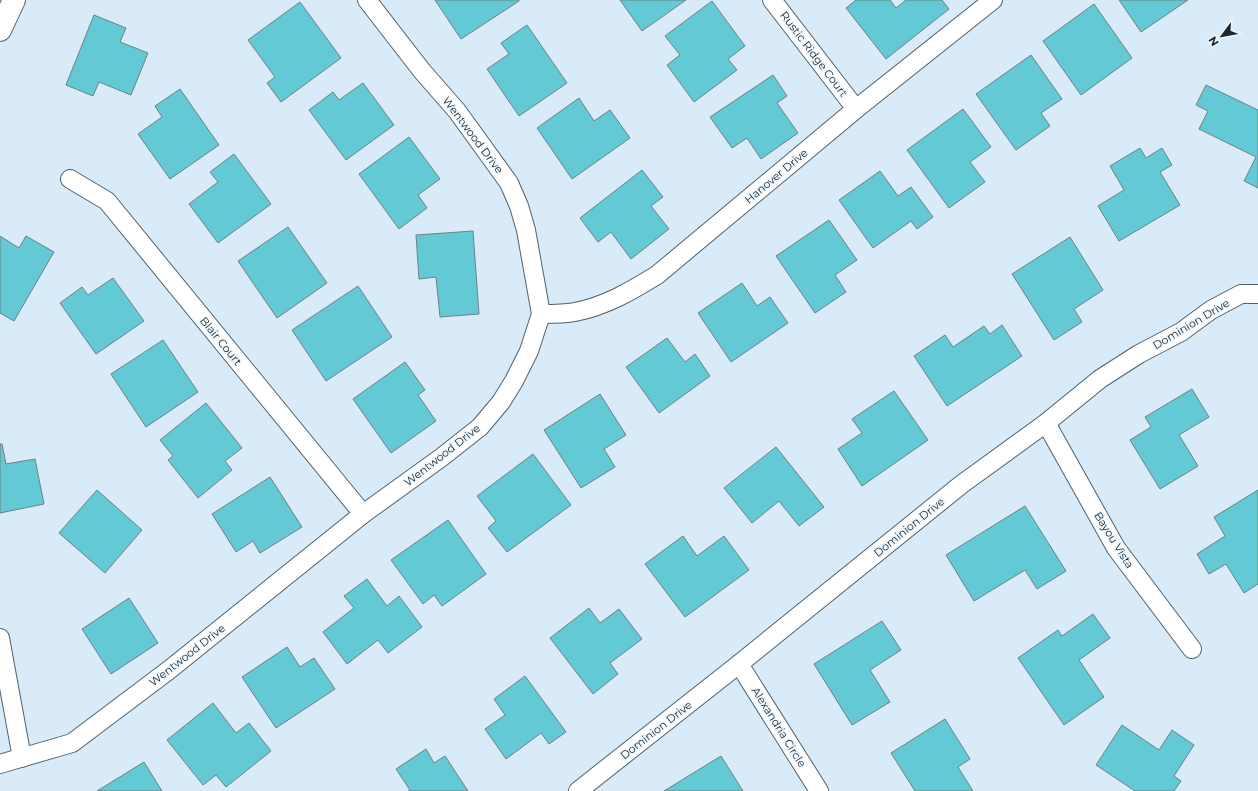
<svg xmlns="http://www.w3.org/2000/svg" width="1258" height="791" viewBox="0 0 1258 791" font-family="Montserrat,sans-serif">
  <rect width="100%" height="100%" fill="#d9ebf8"/>
  <g fill="#63c9d5" stroke="#6c8285">
    <polygon points="435,0 519,0 519,1 461,39"/>
    <polygon points="620,0 686,0 642,31"/>
    <polygon points="856,0 890,0 896,8 906,0 942,0 949,9 886,59 846,8"/>
    <polygon points="1119,0 1188,0 1141,32"/>
    <polygon points="712,1 745,46 728,59 737,70 694,102 667,65 680,55 665,36"/>
    <polygon points="300,2 341,58 281,102 267,83 275,77 248,40"/>
    <polygon points="1094,4 1132,58 1081,95 1043,41"/>
    <polygon points="94,15 126,28 120,42 148,53 131,95 99,82 93,96 66,85"/>
    <polygon points="527,25 567,83 519,116 487,69 509,54 501,43"/>
    <polygon points="1031,55 1062,99 1041,113 1050,126 1016,150 976,94"/>
    <polygon points="773,75 787,96 777,103 798,133 761,159 747,138 732,148 710,117"/>
    <polygon points="363,83 394,125 346,160 309,110 333,92 339,100"/>
    <polygon points="1206,85 1258,110 1258,188 1244,181 1256,157 1199,129 1208,111 1196,105"/>
    <polygon points="180,89 219,145 170,179 138,134 162,117 155,106"/>
    <polygon points="579,98 594,121 610,110 630,138 572,179 537,128"/>
    <polygon points="963,109 991,147 970,162 985,182 949,208 907,150"/>
    <polygon points="409,137 440,179 418,195 427,208 399,229 359,174"/>
    <polygon points="1140,148 1146,158 1162,148 1172,165 1160,172 1180,205 1119,241 1098,206 1124,190 1110,166"/>
    <polygon points="234,154 271,204 218,243 189,204 218,182 210,172"/>
    <polygon points="642,170 663,197 651,206 669,229 631,259 611,232 598,242 580,218"/>
    <polygon points="880,171 898,196 911,187 933,217 917,229 911,221 873,248 839,200"/>
    <polygon points="829,220 857,260 835,275 846,292 815,313 776,256"/>
    <polygon points="288,227 327,283 277,318 238,261"/>
    <polygon points="473,231 479,314 440,317 436,277 419,279 416,235"/>
    <polygon points="0,236 19,248 26,236 54,252 14,321 0,313"/>
    <polygon points="1070,237 1103,290 1074,309 1082,322 1054,340 1012,274"/>
    <polygon points="113,278 144,321 96,354 60,303 82,287 88,295"/>
    <polygon points="742,283 757,306 770,297 788,323 731,362 698,313"/>
    <polygon points="358,286 392,337 326,381 292,330"/>
    <polygon points="1002,325 1022,356 947,406 914,356 945,335 953,347 984,326 990,334"/>
    <polygon points="667,338 685,362 695,354 710,376 659,413 626,367"/>
    <polygon points="163,340 198,392 146,427 111,374"/>
    <polygon points="405,362 425,390 418,395 436,421 391,453 353,399"/>
    <polygon points="1192,389 1209,417 1179,435 1198,466 1160,489 1130,440 1151,427 1145,417"/>
    <polygon points="894,391 928,440 862,486 838,449 862,433 852,419"/>
    <polygon points="600,394 626,435 604,449 615,467 581,488 544,430"/>
    <polygon points="206,403 242,448 225,461 232,470 198,498 168,460 173,456 160,440"/>
    <polygon points="0,444 2,444 6,464 35,459 44,504 0,513"/>
    <polygon points="776,447 824,507 799,526 779,501 752,523 724,488"/>
    <polygon points="533,454 571,505 507,552 488,528 496,521 477,496"/>
    <polygon points="270,477 302,527 260,553 253,541 236,552 212,514"/>
    <polygon points="97,490 142,530 105,573 59,533"/>
    <polygon points="1258,490 1258,584 1244,593 1226,564 1209,574 1197,554 1225,536 1214,517"/>
    <polygon points="1025,506 1066,571 1037,589 1025,570 974,601 946,555"/>
    <polygon points="448,520 486,574 442,606 434,595 423,604 391,560"/>
    <polygon points="683,536 697,556 724,536 749,570 685,617 645,564"/>
    <polygon points="367,579 387,606 399,596 422,627 388,653 378,640 347,664 323,632 354,608 344,596"/>
    <polygon points="129,598 158,643 111,674 82,629"/>
    <polygon points="589,608 600,623 619,609 642,639 610,663 618,674 593,694 550,638"/>
    <polygon points="1093,614 1110,638 1079,660 1104,697 1064,725 1018,658 1058,630 1062,636"/>
    <polygon points="882,621 901,650 870,670 890,702 852,725 814,664"/>
    <polygon points="287,647 300,667 314,658 335,689 276,728 242,677"/>
    <polygon points="525,676 566,732 549,744 541,733 506,759 485,729 505,715 494,699"/>
    <polygon points="213,703 236,733 249,723 271,751 226,787 216,775 203,785 167,740"/>
    <polygon points="945,719 970,759 958,767 973,791 915,791 891,753"/>
    <polygon points="1122,725 1159,750 1172,730 1194,745 1174,776 1181,781 1174,791 1135,791 1096,765"/>
    <polygon points="426,749 434,763 445,756 468,791 408,791 410,790 396,769"/>
    <polygon points="721,756 743,791 664,791"/>
    <polygon points="144,762 162,791 97,791"/>
  </g>
  <g fill="none" stroke-linecap="round" stroke-linejoin="round">
    <defs>
      <g id="street">
        <polyline points="772,0 856,109"/>
        <polyline points="70,179 107,201 363,514"/>
        <path d="M541,314C552,314 565,314 575,312C606,306 631,291 657,275L856,109L993,0"/>
        <polyline points="1046,423 1116,548 1192,649"/>
        <polyline points="0,638 22,758"/>
        <polyline points="739,664 819,791"/>
        <polyline points="0,764 72,743 169,670 363,514 442,457 480,427 501,402 514,381 529,351 541,314 526,230 519,206 509,183 457,111 422,71 367,0"/>
        <polyline points="578,791 739,664 962,484 1046,423 1100,379 1139,354 1181,332 1211,310 1241,294 1258,294"/>
      </g>
      <polyline id="secondary" points="0,30 14,0"/>
    </defs>
    <use href="#street" stroke="#51616c" stroke-width="20"/>
    <use href="#secondary" stroke="#51616c" stroke-width="24"/>
    <use href="#street" stroke="#fff" stroke-width="18"/>
    <use href="#secondary" stroke="#fff" stroke-width="22"/>
  </g>
  <g text-anchor="middle" stroke-width="3" stroke-linejoin="round" paint-order="stroke">
    <g font-size="11" fill="#1f262b" stroke="#ecf7ff">
      <text transform="translate(814 54) rotate(53)" y="4">Rustic Ridge Court</text>
      <text transform="translate(473 135) rotate(53)" y="4">Wentwood Drive</text>
      <text transform="translate(776 176) rotate(-40)" y="4">Hanover Drive</text>
      <text transform="translate(1191 324) rotate(-31)" y="4">Dominion Drive</text>
      <text transform="translate(221 341) rotate(51)" y="4">Blair Court</text>
      <text transform="translate(442 455) rotate(-38)" y="4">Wentwood Drive</text>
      <text transform="translate(909 527) rotate(-39)" y="4">Dominion Drive</text>
      <text transform="translate(1114 540) rotate(58)" y="4">Bayou Vista</text>
      <text transform="translate(187 655) rotate(-38)" y="4">Wentwood Drive</text>
      <text transform="translate(779 727) rotate(58)" y="4">Alexandria Circle</text>
      <text transform="translate(656 730) rotate(-38)" y="4">Dominion Drive</text>
    </g>
  </g>
  <g transform="translate(1222 36) rotate(238)" stroke="#ecf7ff" stroke-width="3" paint-order="stroke">
  <path d="M0-3L7 15L0 10L-7 15Z" fill="#1f262b"/>
  <text y="-6" font-size="11" font-weight="bold" text-anchor="middle" fill="#1f262b">N</text>
  </g>
</svg>
